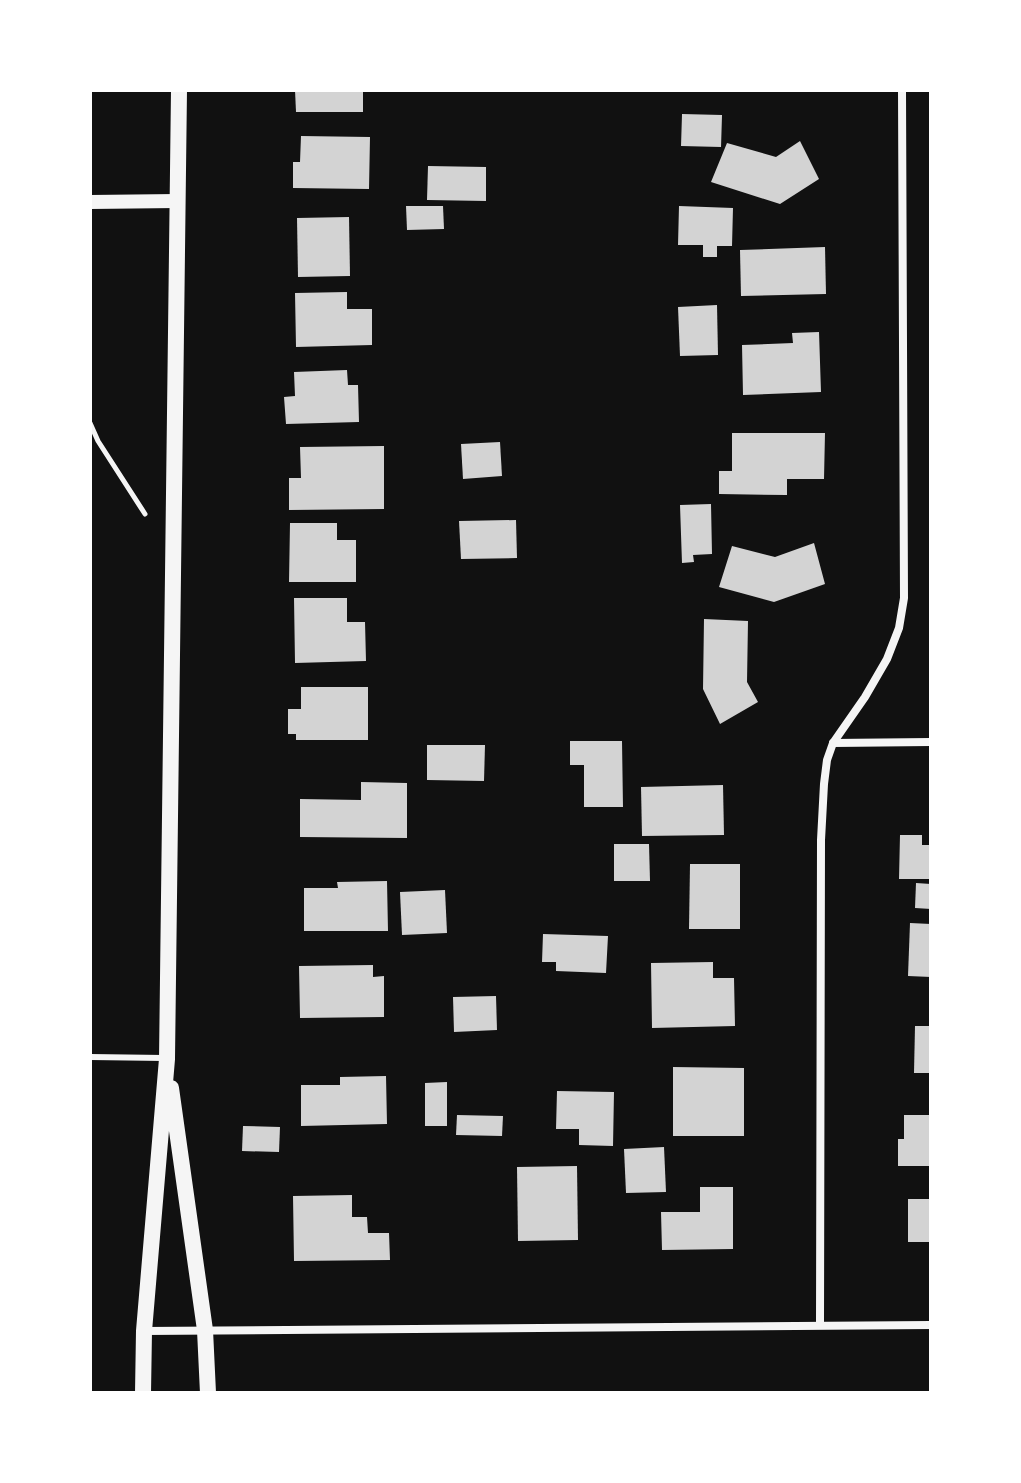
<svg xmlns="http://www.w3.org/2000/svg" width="1021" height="1483" viewBox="0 0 1021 1483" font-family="'Open Sans',sans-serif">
  <rect width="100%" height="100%" fill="#111"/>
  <g fill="#d3d3d3">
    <polygon points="295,90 363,90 363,112 296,112"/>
    <polygon points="682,114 722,115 721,147 681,146"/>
    <polygon points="301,136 370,137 369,189 293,188 293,162 300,162"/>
    <polygon points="800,141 819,179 780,204 711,182 727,143 776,157"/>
    <polygon points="428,166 486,167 486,201 427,200"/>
    <polygon points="406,206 443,206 444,229 407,230"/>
    <polygon points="679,206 733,208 732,246 717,246 717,257 703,257 703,245 678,245"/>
    <polygon points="349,217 350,276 298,277 297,218"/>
    <polygon points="825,247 826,294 741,296 740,250"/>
    <polygon points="347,292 347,309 372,309 372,345 296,347 295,293"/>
    <polygon points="717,305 718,355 680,356 678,307"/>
    <polygon points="819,332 821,392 743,395 742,345 793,343 792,333"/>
    <polygon points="347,370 348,385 358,385 359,422 286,424 284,397 295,396 294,372"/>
    <polygon points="732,433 825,433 824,479 787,479 787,495 719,494 719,471 732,471"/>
    <polygon points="500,442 502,476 463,479 461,444"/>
    <polygon points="384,446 384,509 289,510 289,478 301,478 300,447"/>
    <polygon points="711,504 712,554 693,555 694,562 682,563 680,505"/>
    <polygon points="516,520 517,558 461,559 459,521"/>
    <polygon points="290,523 337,523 337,540 356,540 356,582 289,582"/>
    <polygon points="814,543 825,584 774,602 719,587 732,546 775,557"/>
    <polygon points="294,598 347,598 347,622 365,622 366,661 295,663"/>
    <polygon points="704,619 748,621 747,682 758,702 720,724 703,689"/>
    <polygon points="301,687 368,687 368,740 296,740 296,734 288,734 288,709 301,709"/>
    <polygon points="570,741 622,741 623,807 584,807 584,765 570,765"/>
    <polygon points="427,745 485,745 484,781 427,780"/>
    <polygon points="361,782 407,783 407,838 300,837 300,799 361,800"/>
    <polygon points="723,785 724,835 642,836 641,787"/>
    <polygon points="900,835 922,835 922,845 931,845 931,879 899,879"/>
    <polygon points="614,844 649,844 650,881 614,881"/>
    <polygon points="690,864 740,864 740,929 689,929"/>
    <polygon points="387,881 388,931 304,931 304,888 338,888 337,882"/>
    <polygon points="916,883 931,884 931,909 915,908"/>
    <polygon points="445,890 447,933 402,935 400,892"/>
    <polygon points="910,923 931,924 931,977 908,976"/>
    <polygon points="543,934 608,936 606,973 556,971 556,962 542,962"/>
    <polygon points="713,962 713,978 734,978 735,1026 652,1028 651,963"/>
    <polygon points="373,965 373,977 384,976 384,1017 300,1018 299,966"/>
    <polygon points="496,996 497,1030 454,1032 453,997"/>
    <polygon points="915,1026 931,1026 931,1073 914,1073"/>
    <polygon points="673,1067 744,1068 744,1136 673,1136"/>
    <polygon points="386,1076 387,1124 301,1126 301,1085 340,1085 340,1077"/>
    <polygon points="447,1082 447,1126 425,1126 425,1083"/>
    <polygon points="557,1091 614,1092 613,1146 579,1145 579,1129 556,1129"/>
    <polygon points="457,1115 503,1116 502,1136 456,1135"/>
    <polygon points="904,1115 931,1115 931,1166 898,1166 898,1139 904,1139"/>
    <polygon points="243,1126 280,1127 279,1152 242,1151"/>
    <polygon points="664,1147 666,1192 626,1193 624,1149"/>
    <polygon points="577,1166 578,1240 518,1241 517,1167"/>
    <polygon points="700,1187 733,1187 733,1249 662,1250 661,1212 700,1212"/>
    <polygon points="352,1195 352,1217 367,1217 368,1233 389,1233 390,1260 294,1261 293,1196"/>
    <rect x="908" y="1199" width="23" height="43"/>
  </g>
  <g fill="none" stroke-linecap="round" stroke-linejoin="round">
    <polyline stroke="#f5f5f5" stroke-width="5" points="90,423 98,441 145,514"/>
    <polyline stroke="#f5f5f5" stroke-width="6" points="90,1057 164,1058"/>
    <g stroke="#f5f5f5" stroke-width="8">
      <polyline points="833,743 931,742"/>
      <polyline points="820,1325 821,840 824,784 827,760 833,743 865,697 887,659 899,628 904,598 902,90"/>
      <polyline points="144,1331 931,1325"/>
    </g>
    <polyline stroke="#f5f5f5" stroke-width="14" points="90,202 177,201"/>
    <g stroke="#f5f5f5" stroke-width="16">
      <polyline points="171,1088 205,1330 208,1393"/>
      <polyline points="143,1393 144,1331 167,1059 179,90"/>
    </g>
  </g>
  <rect width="1021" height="1483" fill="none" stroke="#ffffff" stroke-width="184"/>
</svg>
